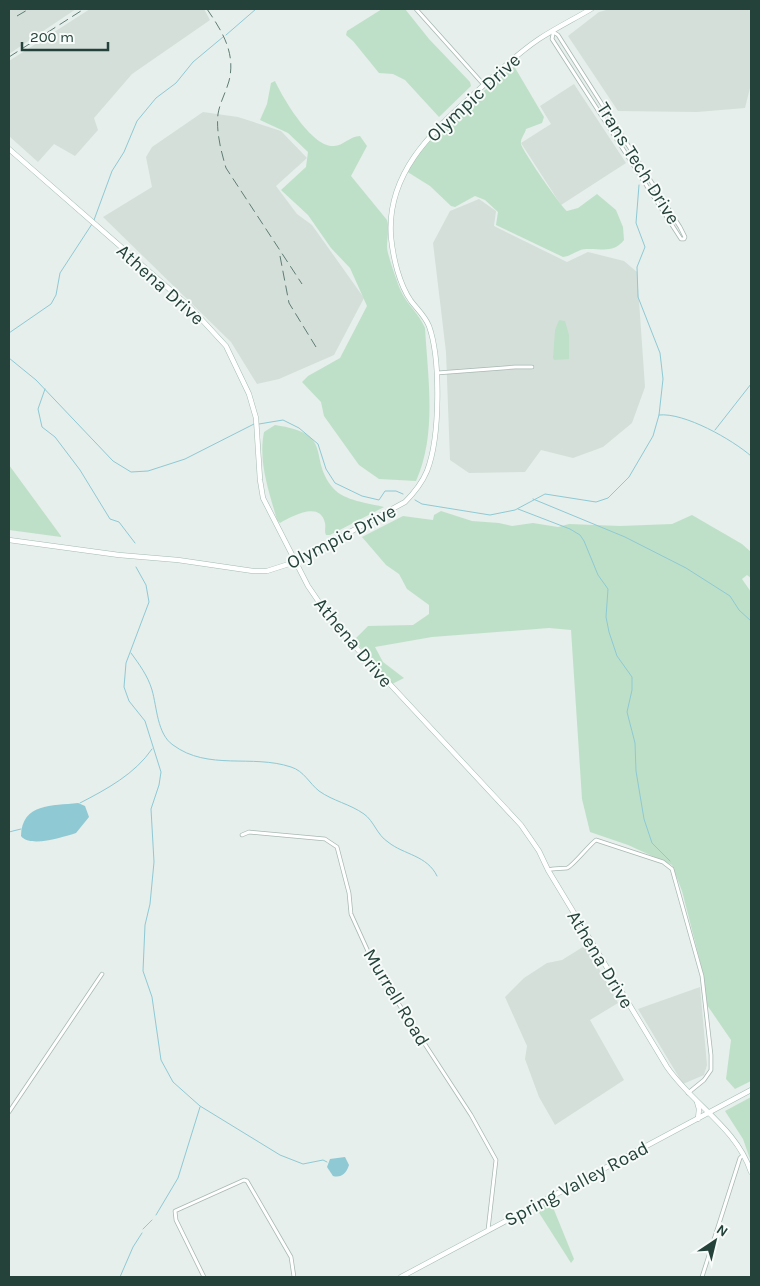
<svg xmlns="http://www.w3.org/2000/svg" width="760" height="1286" viewBox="0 0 760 1286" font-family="Karla,sans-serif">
  <rect width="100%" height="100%" fill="#e6efeb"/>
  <g fill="#d4dfda">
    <polygon points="9,9 76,9 9,54"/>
    <polygon points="90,9 204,9 210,20 132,74 94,118 98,130 75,156 54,144 38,162 9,136 9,61"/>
    <polygon points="610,9 751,9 751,84 745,108 697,112 618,111 568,36 599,12"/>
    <polygon points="574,84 626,163 561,205 521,143 551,124 540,106"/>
    <polygon points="203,112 238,117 281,131 307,158 276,186 297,214 312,225 364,298 334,355 279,379 257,384 231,342 103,217 152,187 146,157 152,147"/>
    <polygon points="479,199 496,211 494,226 567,262 588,252 624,261 637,272 645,387 632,423 603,447 573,458 541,450 525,472 469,473 450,460 446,352 433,243 450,211"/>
    <polygon points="586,945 618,1003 590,1020 624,1080 555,1125 539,1097 525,1059 527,1046 505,997 524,978 547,963 562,960"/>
    <polygon points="700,987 707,1065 704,1075 683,1084 638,1009"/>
  </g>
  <g fill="#bfe0c8">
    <polygon points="382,9 405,9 429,39 470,82 471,86 439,117 405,80 393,74 379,73 353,41 346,35 347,31"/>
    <path d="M514,66L544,117L542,123L526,129C525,134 520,139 521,144C522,150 562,208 567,211L578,208L597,194L616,210L623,227L624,240C613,254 601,248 586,249C578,249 572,256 563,257L496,225L498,212L485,200L475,196L455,207L451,206L430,186L406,171L426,142L435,136L455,115Z"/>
    <path d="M275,81C283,98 312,148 334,146C343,146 350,136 360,136L367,146L351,176L387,220C390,229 387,237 387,247C387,254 397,281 400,289C406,304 419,313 425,328C428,378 437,434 416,481L379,479L359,465L324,416L321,402L302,382L308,376L340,358L367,306L350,268L331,248L308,215L281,190L306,167L308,152L288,133L260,120L267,104L271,83Z"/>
    <polygon points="559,320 565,321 569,335 569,359 554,360 553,358 555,330"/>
    <path d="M275,425C336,434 307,457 333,488C344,501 369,503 384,507L330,535H326C324,531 326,528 325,523C320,500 291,517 280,523L277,520C269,491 258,462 264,432Z"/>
    <polygon points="9,465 61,536 61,537 9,530"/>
    <polygon points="441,511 472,521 499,523 512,526 533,523 558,527 569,524 620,526 672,524 692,515 742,544 751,552 751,578 747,575 742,579 751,592 751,1081 735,1089 726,1079 731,1040 707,1005 701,965 682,891 672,865 628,845 590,832 582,799 571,630 549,628 432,637 375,647 383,662 404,678 392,684 354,640 368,626 413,625 429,614 429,605 407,589 399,574 386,565 362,537 403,516 433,520 434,515"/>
    <polygon points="751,1097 751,1162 743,1139 725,1111"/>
    <polygon points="550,1200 574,1259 571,1263 536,1208"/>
  </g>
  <g fill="#8ec9d4">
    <path d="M78,803L85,806L89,817L76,833C63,837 30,848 21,836C22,803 52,806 78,803Z"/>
    <path d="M345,1157L349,1165C346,1174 341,1178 333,1176L327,1167L330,1159Z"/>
  </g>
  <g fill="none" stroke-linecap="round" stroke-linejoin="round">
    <g stroke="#8ec9d4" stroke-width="1">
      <polyline points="226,35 256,9"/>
      <polyline points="94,220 112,171 124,152 137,121 156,98 176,83 193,62 223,37"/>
      <polyline points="9,333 51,304 56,295 60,273 92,224"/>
      <polyline points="9,358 36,380 113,461 131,472 148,471 185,459 254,424"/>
      <polyline points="45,389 38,409 42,427 55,437 80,470 110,519 119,522 135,543"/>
      <path d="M659,415C684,412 733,440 751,456"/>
      <polyline points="259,424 283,420 299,428 318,444 326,469 335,483 362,496 379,500 385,491 396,491 403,494"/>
      <polyline points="715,430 751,384"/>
      <polyline points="533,499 625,537 686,568 730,596 739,610 751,621"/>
      <polyline points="415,500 422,504 490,515 515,510 545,494 596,502 608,498 629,477 653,436 659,415 663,379 660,353 638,297 637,267 645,247 636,223 639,185"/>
      <polyline points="518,509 570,529 580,535 584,541 598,575 608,589 606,617 609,632 617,656 632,677 632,690 627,712 635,743 636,771 644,819 652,843 670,861"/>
      <polyline points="136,567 146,585 149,602 126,663 124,687 129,701 145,721 161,772 159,785 151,809 154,862 150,904 145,925 143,971 152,997 161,1060 173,1082 200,1106 280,1155 303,1164 323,1160 327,1162"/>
      <path d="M131,653C139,664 148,676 152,690C157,707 157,734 173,745C208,771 252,754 291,767C304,771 309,783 319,791C333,801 350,804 364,814C374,821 377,835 388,842C404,855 427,855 437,876"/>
      <path d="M80,803C107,789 135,774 152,749"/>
      <polyline points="9,832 21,829"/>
      <polyline points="156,1215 178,1178 200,1107"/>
      <polyline points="143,1229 152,1220"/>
      <polyline points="120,1277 133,1247 142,1233"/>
    </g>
    <defs>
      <g id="street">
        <polyline points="416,9 484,85"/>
        <polyline points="552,31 558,35 680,227 685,237 684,239 681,239 552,39 553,34"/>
        <polyline points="437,373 515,367 532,367"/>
        <polyline points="242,835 249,832 325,839 337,847 349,893 351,914 376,969 471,1115 496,1160 488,1230"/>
        <path d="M548,870C554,868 561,869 567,868C572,867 589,845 596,840L663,862L672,869L702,976L711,1055V1070L704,1080L688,1093"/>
        <polyline points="9,1112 102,974"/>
        <polyline points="204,1277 176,1220 175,1211 244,1180 247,1181 291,1257 294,1277"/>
        <polyline points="702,1277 740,1158 743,1155"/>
      </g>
      <g id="secondary">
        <path d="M9,149L191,308L226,346L249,394L256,418L260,480L263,498L308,586L334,624L521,825L539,851L548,870L667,1067C693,1105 736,1127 751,1172"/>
        <path d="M9,540L119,555L178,560L253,571H267L295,562L405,502C414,493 422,483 427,471C440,438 441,360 429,326C425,316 417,309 411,301C399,284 393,257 391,237C386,175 431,132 473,95C494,76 515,55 539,39C556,28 574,19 591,9"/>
        <polyline points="697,1102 699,1109 698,1119"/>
        <polyline points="401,1277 751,1090"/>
      </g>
    </defs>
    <use href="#street" stroke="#a8b8b2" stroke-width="4.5"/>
    <use href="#secondary" stroke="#a4bbb3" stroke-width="5.5"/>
    <use href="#street" stroke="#fff" stroke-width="3"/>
    <use href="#secondary" stroke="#fff" stroke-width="4.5"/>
    <g stroke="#5f7d75" stroke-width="1" stroke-dasharray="10 5" stroke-linecap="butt">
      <path d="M207,9C222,31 236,53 229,81C226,92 220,102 218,114C216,132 221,151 226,168L302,284"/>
      <polyline points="17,16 29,9"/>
      <polyline points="9,57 84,9"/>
      <polyline points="280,256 289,303 316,347"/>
    </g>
  </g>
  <g text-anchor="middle" stroke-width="4" stroke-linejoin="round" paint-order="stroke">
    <g font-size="19" fill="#24423a" stroke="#f7fbf9">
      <text transform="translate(473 97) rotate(-43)" y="7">Olympic Drive</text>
      <text transform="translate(639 163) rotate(58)" y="7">Trans Tech Drive</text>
      <text transform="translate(161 284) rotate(42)" y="7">Athena Drive</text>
      <text transform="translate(341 536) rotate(-27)" y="7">Olympic Drive</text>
      <text transform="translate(354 642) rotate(50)" y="7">Athena Drive</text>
      <text transform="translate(601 959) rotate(59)" y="7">Athena Drive</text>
      <text transform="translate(397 997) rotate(59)" y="7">Murrell Road</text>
      <text transform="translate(576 1183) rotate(-28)" y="7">Spring Valley Road</text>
    </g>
  </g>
  <rect width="760" height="1286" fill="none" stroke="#24423a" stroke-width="20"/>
  <g transform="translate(715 1241) rotate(35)" stroke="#f7fbf9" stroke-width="4" paint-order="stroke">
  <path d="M0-4L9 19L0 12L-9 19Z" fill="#24423a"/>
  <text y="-8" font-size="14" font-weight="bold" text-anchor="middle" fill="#24423a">N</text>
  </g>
  <path d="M22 42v8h86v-8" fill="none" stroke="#24423a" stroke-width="2.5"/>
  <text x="30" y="42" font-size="15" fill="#24423a" stroke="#f7fbf9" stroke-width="4" paint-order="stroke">200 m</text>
</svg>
